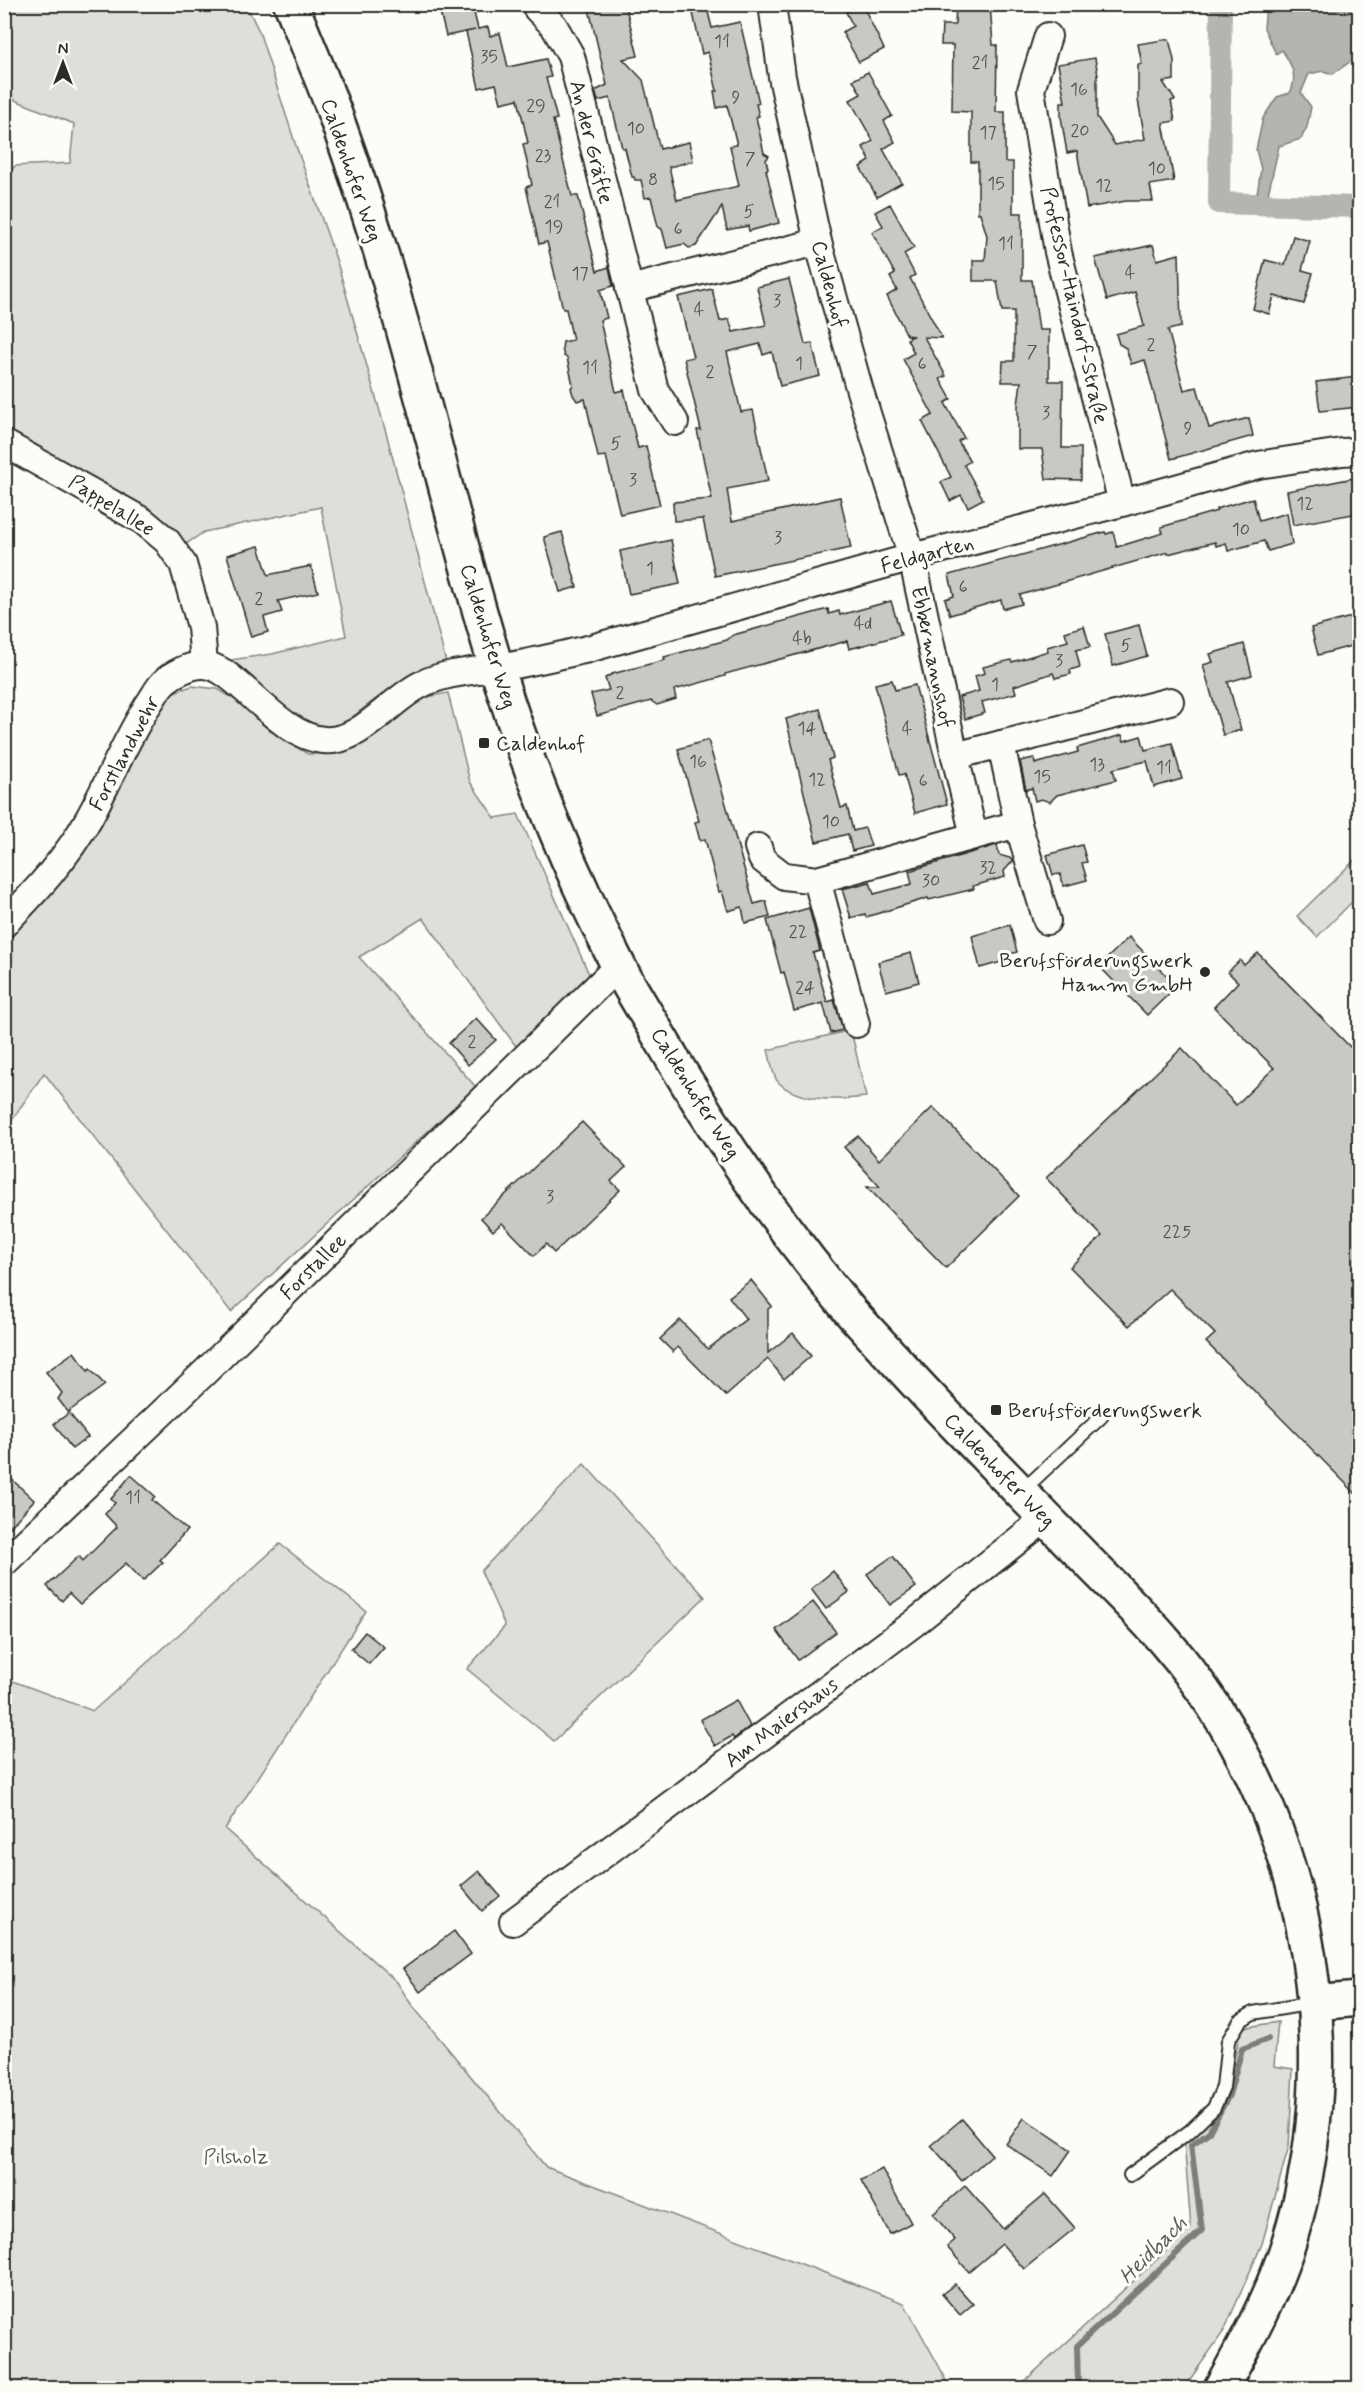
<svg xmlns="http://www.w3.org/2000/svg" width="1364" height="2393" viewBox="0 0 1364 2393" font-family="Mynerve,sans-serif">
  <rect width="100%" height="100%" fill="#fdfcf7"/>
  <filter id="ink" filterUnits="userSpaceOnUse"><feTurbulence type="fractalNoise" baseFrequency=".0167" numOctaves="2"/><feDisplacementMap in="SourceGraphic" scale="12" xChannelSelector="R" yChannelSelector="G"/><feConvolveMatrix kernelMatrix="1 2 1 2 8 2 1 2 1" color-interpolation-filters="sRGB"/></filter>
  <g filter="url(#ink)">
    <g fill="#dfdeda" stroke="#858482" stroke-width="1.5">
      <path d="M5,5H246L259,31L295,143L337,262L387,436L446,662C405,674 372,701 339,728L312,727L295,720L224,661L272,654L346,636L321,507L204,532L186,544L163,523L5,438L4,177L15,166L70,163L74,124L5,96Z"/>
      <polygon points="192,686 218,689 244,705 280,738 308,754 331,754 373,732 411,700 448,693 470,782 495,818 518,814 600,999 518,1049 423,918 359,957 476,1087 231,1312 44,1073 5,1130 5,927 165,695"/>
      <polygon points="1359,856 1359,895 1317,937 1297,916"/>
      <path d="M851,1030L866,1097C839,1100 799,1103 778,1082C772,1076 771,1059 768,1050Z"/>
      <polygon points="584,1464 705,1597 554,1741 467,1669 505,1626 481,1571"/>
      <polygon points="280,1544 366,1611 225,1829 397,1982 411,2004 546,2167 904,2303 951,2388 5,2388 5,1678 93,1711"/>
      <polygon points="1278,2022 1274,2066 1293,2069 1289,2146 1262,2244 1224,2331 1184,2388 1017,2388 1191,2228 1184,2141 1210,2122 1226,2098 1241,2028"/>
    </g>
    <path fill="#b5b4b1" stroke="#7e7d7b" stroke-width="1.5" d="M1266,5H1359V55L1333,74L1323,71L1309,74L1301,93L1311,107L1307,127L1301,139L1279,146L1266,203H1250L1257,194L1261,169L1256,150L1263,118L1277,97L1290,93C1298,76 1292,65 1282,50L1276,54L1264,28Z"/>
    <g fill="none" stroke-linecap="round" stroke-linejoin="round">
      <polyline stroke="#7e7d7b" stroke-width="6" points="1078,2388 1077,2346 1202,2230 1191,2145 1209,2132 1229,2095 1242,2049 1268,2039"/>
      <polyline stroke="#b5b4b1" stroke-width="22" points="1221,4 1219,203 1360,207"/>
    </g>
    <g fill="#c9c8c4" stroke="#2b2b2b" stroke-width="1.5">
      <polygon points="438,4 472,4 478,29 488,27 490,36 500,33 508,67 546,59 551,77 546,78 557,119 553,120 572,196 578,196 597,271 609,267 613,286 600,290 607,318 600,320 616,392 624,390 638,448 646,446 660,505 620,514 606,456 598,457 585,399 577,401 573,395 571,388 573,385 567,358 564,356 562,349 563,342 573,340 566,309 563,309 547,242 539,244 526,187 532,185 523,144 528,143 518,99 501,103 496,84 479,88 466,32 475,30 446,36"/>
      <polygon points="609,4 625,4 638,56 623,59 643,80 660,149 689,142 693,161 669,167 677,200 739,186 730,146 737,145 727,105 717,108 714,91 717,91 708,52 702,54 691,4 706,4 712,28 740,22 759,103 756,104 759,116 756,117 764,153 769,156 766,160 768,169 766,170 779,223 749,231 748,226 727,230 722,207 696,246 689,248 684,244 667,248 662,229 658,227 651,197 645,198 641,180 635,180 634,177 632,177 625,148 622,148 610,98 598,101 595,91 607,85 589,9"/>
      <polygon points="859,4 862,4 884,49 859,62 842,32 853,26 846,12"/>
      <polygon points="956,4 990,4 993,45 997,45 996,112 1005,112 1005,162 1013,162 1013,213 1022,213 1022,280 1032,280 1039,330 1049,330 1049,381 1063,381 1062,448 1081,448 1081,480 1046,479 1042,449 1018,449 1018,405 1021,382 1002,382 1003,361 1014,361 1014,311 1002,311 997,281 973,281 973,260 985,260 987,236 980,213 978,213 978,162 971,162 971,112 952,111 953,45 941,45 942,25 955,25"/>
      <polygon points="1169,39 1174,60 1174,80 1163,82 1175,100 1171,101 1175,121 1163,123 1174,181 1150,185 1153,201 1126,201 1087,208 1077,151 1067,153 1061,117 1061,102 1065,102 1058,64 1095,58 1098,75 1097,75 1097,117 1115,145 1145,139 1138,100 1138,65 1142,64 1138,44"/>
      <polygon points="868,72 892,116 884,121 895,142 883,149 902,183 877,197 860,167 870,161 863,147 873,141 850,100 861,94 853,80"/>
      <polygon points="890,204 914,248 904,254 915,275 910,278 942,338 924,337 946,376 940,379 951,399 945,403 964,438 958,441 970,461 964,465 983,499 968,507 961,495 950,501 941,482 951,477 922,421 933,415 903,359 914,353 907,339 913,336 907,335 887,296 897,290 890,277 895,274 872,232 883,226 875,212"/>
      <polygon points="1293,236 1310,241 1302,270 1313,273 1304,304 1274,296 1269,314 1253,309 1265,260 1285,265"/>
      <polygon points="1153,245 1157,260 1179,254 1181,327 1168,330 1184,390 1197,387 1209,428 1249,418 1253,436 1171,459 1145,360 1131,364 1126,348 1119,344 1116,334 1144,326 1135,292 1107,300 1095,258"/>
      <polygon points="789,279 805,344 812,343 820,376 780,386 772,352 763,355 760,344 727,352 741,412 753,410 768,481 727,489 732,521 840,497 851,548 715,576 703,519 674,521 673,502 712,499 697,430 701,430 684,359 693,357 678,297 712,289 720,321 729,319 733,332 766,325 757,287"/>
      <polygon points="1357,377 1359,407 1320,411 1316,382"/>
      <polygon points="1354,478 1359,513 1293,525 1287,491"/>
      <polygon points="1253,498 1259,521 1287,513 1292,544 1268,551 1264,541 1228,551 1226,543 1216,546 1215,542 1168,554 1168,552 1020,595 1022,604 1003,609 1001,600 950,615 945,599 954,596 949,575 1105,532 1106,534 1113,532 1117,547 1163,533 1161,527 1217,511 1216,509"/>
      <polygon points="562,532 577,587 560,592 544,537"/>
      <polygon points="671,540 680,584 629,594 620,551"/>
      <polygon points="259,546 268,575 311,566 318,592 278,601 282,612 264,617 268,632 251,637 227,555"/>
      <polygon points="891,601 901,635 849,649 847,641 725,674 725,676 674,690 676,699 657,705 651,701 597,716 591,694 609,690 605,678 612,674 665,660 664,657 727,640 733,635 828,609 829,614 839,611 840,615"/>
      <polygon points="1351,617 1352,621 1355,620 1359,644 1318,655 1311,628"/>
      <polygon points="1139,625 1147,656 1113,666 1105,634"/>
      <polygon points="1084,626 1090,647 1076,650 1080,667 1070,670 1071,674 1055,678 1053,673 1014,686 1016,693 982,702 985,713 965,719 959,697 979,691 975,676 985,673 983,667 1011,660 1012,662 1048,651 1047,647 1068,641 1065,632"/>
      <polygon points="1244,644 1252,675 1228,682 1241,730 1223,735 1203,665 1213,662 1210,654"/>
      <polygon points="892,680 895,690 915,685 947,804 915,813 904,774 899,775 875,684"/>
      <polygon points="820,709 833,758 828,760 841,808 847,806 853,831 865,828 871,846 852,851 848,834 816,842 786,719"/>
      <polygon points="1122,735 1124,741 1141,736 1145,750 1172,743 1182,779 1154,787 1147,761 1113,769 1116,780 1057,795 1050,802 1041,799 1035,801 1032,788 1026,790 1020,761 1034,758 1035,764 1078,752 1077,748"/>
      <polygon points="708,740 754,904 766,901 770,917 745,923 742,907 728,911 722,891 719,892 705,839 700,841 695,822 699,821 678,749"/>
      <polygon points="997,845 999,855 1013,859 1013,861 1004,871 1005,877 973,886 974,889 929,900 928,898 866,917 865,914 851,918 842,889 870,882 874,894 912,884 909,871"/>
      <polygon points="1082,845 1087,862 1082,863 1087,880 1064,886 1060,874 1053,875 1047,855"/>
      <polygon points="809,908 820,951 813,953 827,1002 834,1000 843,1030 831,1033 823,1003 794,1011 784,972 781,973 767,920"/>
      <polygon points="1010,925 1017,952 1004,956 1005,961 980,968 972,936"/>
      <polygon points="1129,937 1177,986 1147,1015 1099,966"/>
      <polygon points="911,953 919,982 886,991 878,962"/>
      <polygon points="1258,953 1359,1056 1359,1497 1206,1342 1215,1334 1170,1289 1129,1326 1070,1267 1102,1236 1046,1178 1182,1048 1236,1105 1274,1068 1214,1007 1238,982 1228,972 1240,960 1244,965"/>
      <polygon points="476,1018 496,1040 468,1065 449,1043"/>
      <polygon points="933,1107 1019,1196 946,1268 867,1187 880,1187 844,1147 858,1136 879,1160"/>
      <polygon points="582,1122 626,1167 611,1181 620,1190 554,1253 546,1244 534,1256 502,1223 493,1231 481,1218"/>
      <polygon points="751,1280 772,1306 768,1309 768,1353 793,1333 811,1356 784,1379 768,1359 726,1396 678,1347 673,1352 660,1339 680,1320 708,1349 746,1319 729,1297"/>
      <polygon points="74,1352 88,1371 90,1369 105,1385 68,1412 58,1399 62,1393 46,1372"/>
      <polygon points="69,1413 88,1437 72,1449 54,1424"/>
      <polygon points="4,1472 34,1500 4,1534"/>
      <polygon points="131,1475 155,1496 152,1500 187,1530 160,1560 163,1562 143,1581 126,1563 80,1604 69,1593 62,1601 47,1586 79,1556 83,1561 117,1527 105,1514 115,1503 111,1499"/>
      <polygon points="893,1556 916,1587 890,1605 867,1574"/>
      <polygon points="833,1571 849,1592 826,1609 811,1589"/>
      <polygon points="813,1602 836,1632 798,1660 776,1630"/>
      <polygon points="365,1632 384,1647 369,1664 351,1649"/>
      <polygon points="736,1700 750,1726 734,1739 732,1736 715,1746 700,1720"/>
      <polygon points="479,1871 500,1896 482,1911 461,1886"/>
      <polygon points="454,1931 471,1954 420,1992 403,1969"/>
      <polygon points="1024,2118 1071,2150 1053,2176 1006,2144"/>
      <polygon points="962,2119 992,2155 962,2181 931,2145"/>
      <polygon points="882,2169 911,2223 890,2234 861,2180"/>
      <polygon points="965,2186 1003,2229 1045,2194 1075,2228 1024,2269 1002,2244 969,2272 947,2247 955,2240 933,2214"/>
      <polygon points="955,2284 973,2304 960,2315 942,2294"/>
    </g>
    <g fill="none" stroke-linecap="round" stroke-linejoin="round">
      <defs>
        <g id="service">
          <polyline points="1021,1492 1101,1417"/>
          <polyline points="1130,2175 1190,2131 1214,2108 1223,2087 1228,2041 1240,2021 1253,2013 1313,2003"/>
        </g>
        <g id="minor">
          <polyline points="535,4 537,9 554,26 571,56 655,390 675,422"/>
          <polyline points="1048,36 1031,90 1058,252 1122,503"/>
          <polyline points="629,289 818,242"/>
          <polyline points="4,443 143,521 167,541 183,564 201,627 204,665"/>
          <polyline points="1001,744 1170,701"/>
          <polyline points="955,756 1001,744 1018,824 974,836"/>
          <polyline points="1018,824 1047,921"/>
          <polyline points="758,847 762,859 784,876 817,880 974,836 955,756 912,557 860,391 818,242 782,77 772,4"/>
          <polyline points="817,880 856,1024"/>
          <path d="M4,924C36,891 67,858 89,818C110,780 126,738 150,702C154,696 158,688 163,683C172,674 190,665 203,665C234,664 277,737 324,740C360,743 389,701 420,685C447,671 479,671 508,666C535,662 561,655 588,649L912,557L1122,503L1258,465L1342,452L1360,451"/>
          <polyline points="4,1563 205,1372 618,966"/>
          <polyline points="513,1922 913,1624 1046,1518"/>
        </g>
        <g id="secondary">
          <path d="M291,4C306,42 323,79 336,117C359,181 380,246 398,311C432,428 459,546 495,663C527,766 568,867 617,963C629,987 644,1010 658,1034C714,1131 778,1225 850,1311C868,1331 887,1351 905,1371C963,1434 1023,1495 1083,1556C1111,1585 1141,1613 1167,1644C1305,1804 1352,2040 1289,2242C1273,2293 1247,2341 1221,2388"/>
          <polyline points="1314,2003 1360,1999"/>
        </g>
      </defs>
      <use href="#service" stroke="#2b2b2b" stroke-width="16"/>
      <use href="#minor" stroke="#2b2b2b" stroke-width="30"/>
      <use href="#secondary" stroke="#2b2b2b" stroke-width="38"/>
      <use href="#service" stroke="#fdfcf7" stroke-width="12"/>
      <use href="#minor" stroke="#fdfcf7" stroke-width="26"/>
      <use href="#secondary" stroke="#fdfcf7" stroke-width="33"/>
    </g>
  </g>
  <g fill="#2b2b2b" stroke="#fdfcf7" stroke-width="2">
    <rect x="478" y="737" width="12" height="12" rx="3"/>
    <circle cx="1205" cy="972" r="6"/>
    <rect x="990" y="1404" width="12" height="12" rx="3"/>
  </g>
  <g text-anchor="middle" stroke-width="6" stroke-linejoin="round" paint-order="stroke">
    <g font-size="18" fill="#525251">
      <text x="722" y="47">11</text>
      <text x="489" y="62">35</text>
      <text x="980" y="68">21</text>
      <text x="1079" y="95">16</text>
      <text x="736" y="103">9</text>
      <text x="536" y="111">29</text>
      <text x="636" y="134">10</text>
      <text x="1080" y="136">20</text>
      <text x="988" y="138">17</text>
      <text x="543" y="161">23</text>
      <text x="750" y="164">7</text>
      <text x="1157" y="174">10</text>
      <text x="653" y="185">8</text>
      <text x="996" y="189">15</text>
      <text x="1104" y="191">12</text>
      <text x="552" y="207">21</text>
      <text x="749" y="217">5</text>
      <text x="554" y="232">19</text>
      <text x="678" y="234">6</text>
      <text x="1006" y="249">11</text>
      <text x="1130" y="278">4</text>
      <text x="580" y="279">17</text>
      <text x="777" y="306">3</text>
      <text x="699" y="315">4</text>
      <text x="1151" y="350">2</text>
      <text x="1032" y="357">7</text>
      <text x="799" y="369">1</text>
      <text x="922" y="369">6</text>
      <text x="590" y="373">11</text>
      <text x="710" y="377">2</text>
      <text x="1046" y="418">3</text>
      <text x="1188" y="434">9</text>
      <text x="616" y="449">5</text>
      <text x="633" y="485">3</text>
      <text x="1305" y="509">12</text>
      <text x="1241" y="535">10</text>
      <text x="778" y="543">3</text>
      <text x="650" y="574">1</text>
      <text x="963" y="592">6</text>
      <text x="259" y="604">2</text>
      <text x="863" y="629">4d</text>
      <text x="802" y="644">4b</text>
      <text x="1126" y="651">5</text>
      <text x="1059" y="666">3</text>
      <text x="995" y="690">1</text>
      <text x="620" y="698">2</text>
      <text x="807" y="734">14</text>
      <text x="907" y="734">4</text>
      <text x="698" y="767">16</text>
      <text x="1097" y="770">13</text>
      <text x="1164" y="773">11</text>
      <text x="1042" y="782">15</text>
      <text x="817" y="785">12</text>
      <text x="923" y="786">6</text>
      <text x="831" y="827">10</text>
      <text x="988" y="873">32</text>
      <text x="931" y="886">30</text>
      <text x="798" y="937">22</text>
      <text x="805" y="993">24</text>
      <text x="472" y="1047">2</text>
      <text x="550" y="1202">3</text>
      <text x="1177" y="1237">225</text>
      <text x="133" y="1503">11</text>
    </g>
    <g font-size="21" fill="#2b2b2b" stroke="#fdfcf7">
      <text transform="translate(592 142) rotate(76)" y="7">An der Gräfte</text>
      <text transform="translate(352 170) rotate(71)" y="7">Caldenhofer Weg</text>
      <text transform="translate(830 284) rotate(75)" y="7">Caldenhof</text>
      <text transform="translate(1075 305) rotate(77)" y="7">Professor-Haindorf-Straße</text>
      <text transform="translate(112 505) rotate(32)" y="7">Pappelallee</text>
      <text transform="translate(927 554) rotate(-15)" y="7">Feldgarten</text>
      <text transform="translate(489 636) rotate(73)" y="7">Caldenhofer Weg</text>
      <text transform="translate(933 657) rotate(78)" y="7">Ebbermannshof</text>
      <text transform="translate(124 753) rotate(-62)" y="7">Forstlandwehr</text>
      <text transform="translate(696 1093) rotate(58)" y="7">Caldenhofer Weg</text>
      <text transform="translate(313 1266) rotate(-45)" y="7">Forstallee</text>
      <text transform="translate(1000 1470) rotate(46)" y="7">Caldenhofer Weg</text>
      <text transform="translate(781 1722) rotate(-37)" y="7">Am Maiershaus</text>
    </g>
    <g font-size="21" fill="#2b2b2b" stroke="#fdfcf7" text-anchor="start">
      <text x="496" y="750">Caldenhof</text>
      <text x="1193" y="967" text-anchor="end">Berufsförderungswerk<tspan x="1193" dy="24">Hamm GmbH</tspan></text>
      <text x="1008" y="1417">Berufsförderungswerk</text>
    </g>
    <g font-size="21" fill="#585857" stroke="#fdfcf7">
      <text x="236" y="2163">Pilsholz</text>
    </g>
    <g font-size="22" font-style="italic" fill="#5b5b5a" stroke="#fdfcf7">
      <text transform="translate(1152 2249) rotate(-45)" y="8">Heidbach</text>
    </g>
  </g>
  <rect width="1364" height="2393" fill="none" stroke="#fdfcf7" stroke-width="24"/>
  <rect x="12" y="12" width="1340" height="2369" fill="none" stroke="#2b2b2b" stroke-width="2" filter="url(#ink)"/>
  <g transform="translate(63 63)" stroke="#fdfcf7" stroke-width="4.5" paint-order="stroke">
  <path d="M0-4.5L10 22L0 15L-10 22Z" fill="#2b2b2b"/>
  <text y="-9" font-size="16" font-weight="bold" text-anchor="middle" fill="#2b2b2b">N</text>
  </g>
</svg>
